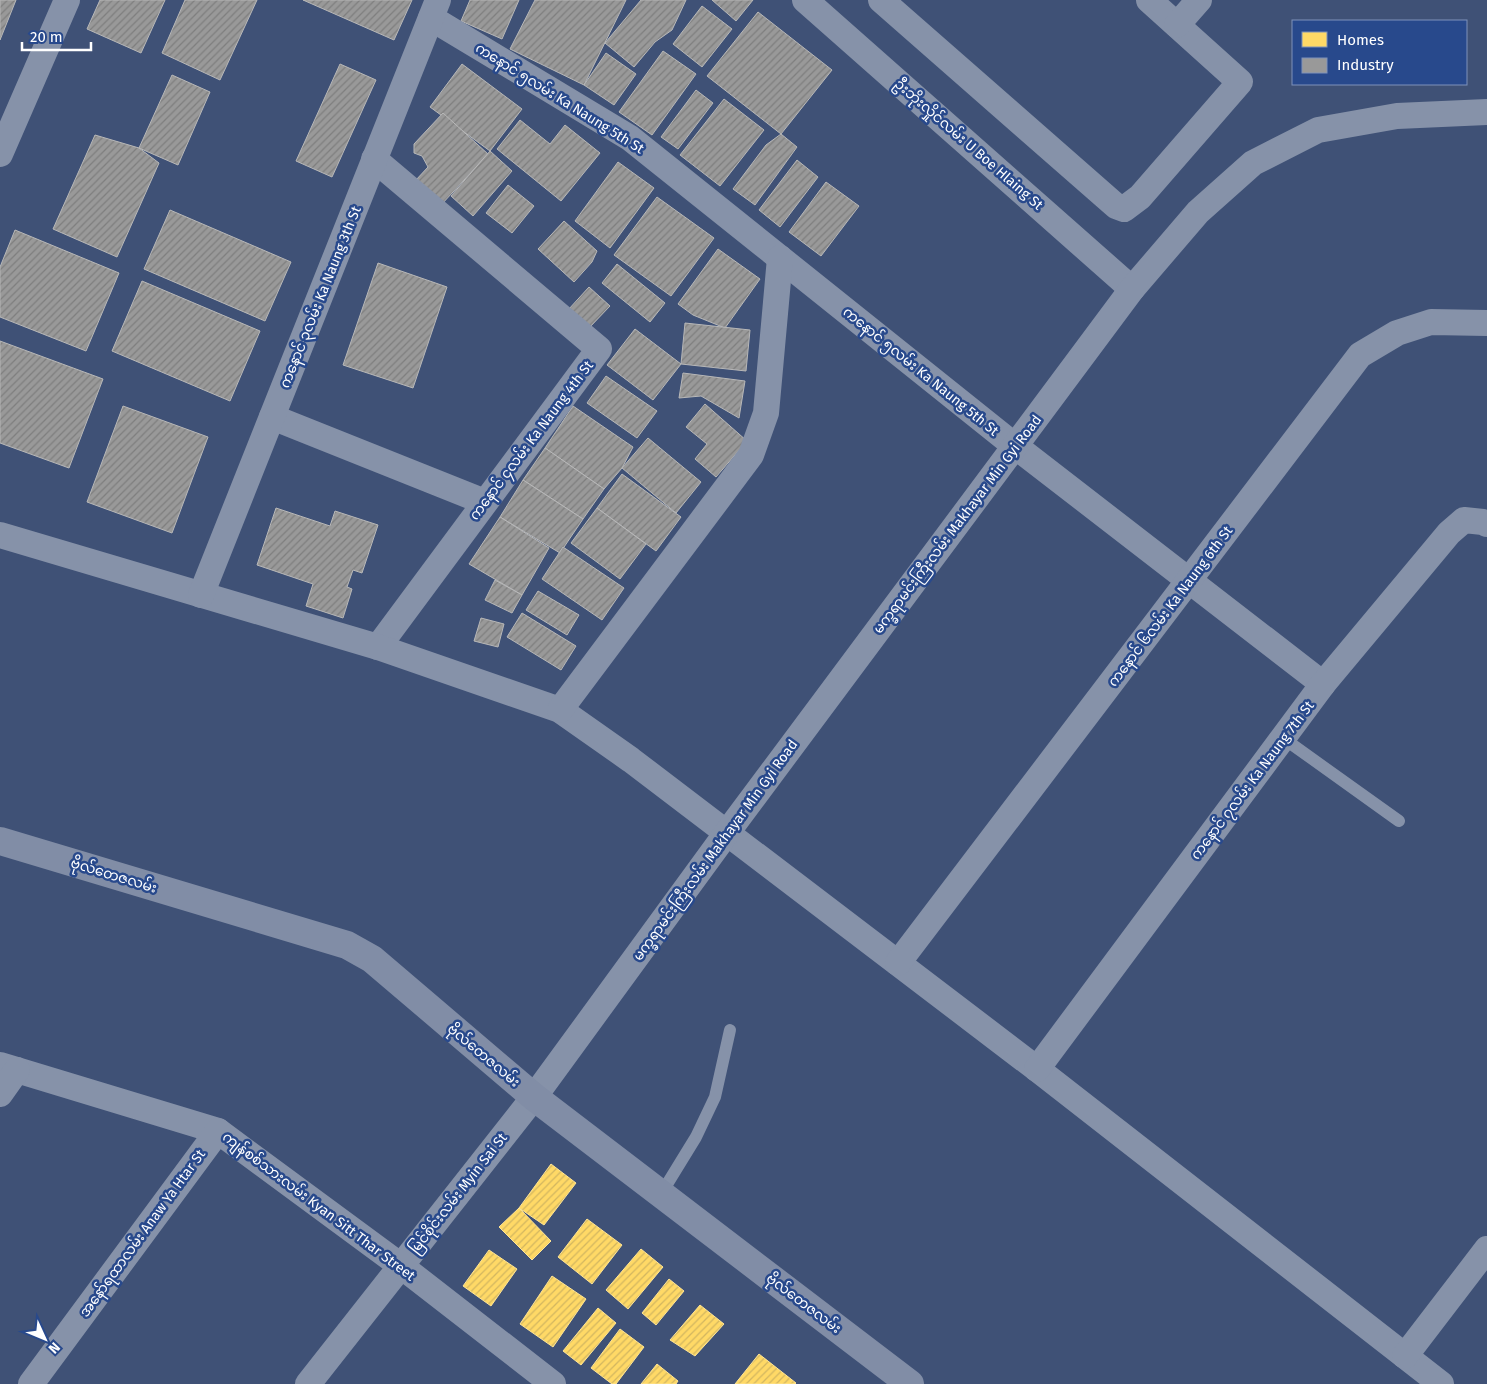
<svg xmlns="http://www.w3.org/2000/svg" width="1487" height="1384" viewBox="0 0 1487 1384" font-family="'Fira Sans','Noto Sans Myanmar',sans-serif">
  <defs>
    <pattern id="homes-hatch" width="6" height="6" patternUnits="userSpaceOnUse" patternTransform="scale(1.25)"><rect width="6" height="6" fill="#ffd966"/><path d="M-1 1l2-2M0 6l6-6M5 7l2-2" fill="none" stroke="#d2b660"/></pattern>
    <pattern id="industry-hatch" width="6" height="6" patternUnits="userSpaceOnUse" patternTransform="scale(1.25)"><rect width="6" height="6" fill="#999"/><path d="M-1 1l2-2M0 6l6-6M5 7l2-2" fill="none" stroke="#7e7e7e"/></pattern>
  </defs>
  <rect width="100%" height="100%" fill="#3f5176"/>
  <g fill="url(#homes-hatch)" stroke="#ffe494">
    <polygon points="551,1164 576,1183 544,1225 519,1208"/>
    <polygon points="519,1208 551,1241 532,1260 499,1227"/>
    <polygon points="587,1219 622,1245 592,1284 558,1257"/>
    <polygon points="641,1249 663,1267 628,1309 606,1290"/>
    <polygon points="489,1250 517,1269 491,1306 463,1286"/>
    <polygon points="552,1276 586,1299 553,1347 520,1324"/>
    <polygon points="669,1279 684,1291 656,1325 642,1313"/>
    <polygon points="700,1305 724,1324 695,1356 670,1340"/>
    <polygon points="598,1308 616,1323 581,1365 563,1351"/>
    <polygon points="620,1329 644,1347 616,1384 612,1384 591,1368"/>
    <polygon points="759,1354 796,1383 795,1384 735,1384"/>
    <polygon points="657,1364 678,1381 676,1384 641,1384"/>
  </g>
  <g fill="url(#industry-hatch)" stroke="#b8b8b8">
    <polygon points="0,0 16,0 0,40"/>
    <polygon points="100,0 165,0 141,53 87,29"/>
    <polygon points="185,0 257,0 220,80 162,53"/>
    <polygon points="303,0 412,0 394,40"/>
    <polygon points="470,0 519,0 502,39 461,21"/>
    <polygon points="535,0 626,0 584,85 510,49"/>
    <polygon points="641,0 686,0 672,30 655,42 634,67 605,43"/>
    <polygon points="712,0 753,0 736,21"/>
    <polygon points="702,6 732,29 702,67 673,44"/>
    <polygon points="758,12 832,70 781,134 707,76"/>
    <polygon points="663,51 696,74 652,135 619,112"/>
    <polygon points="606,53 636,74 614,105 584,85"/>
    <polygon points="340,64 376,80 332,177 296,161"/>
    <polygon points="462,64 522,109 490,151 430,107"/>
    <polygon points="172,75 210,92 178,165 139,148"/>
    <polygon points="696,90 713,103 678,149 661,137"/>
    <polygon points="724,99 764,130 720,186 680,155"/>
    <polygon points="443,113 488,154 441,205 415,181 428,167 422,156 414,153 414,144"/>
    <polygon points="520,120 550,144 565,125 600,153 561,201 497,149"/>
    <polygon points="781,134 797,147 755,205 733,189 766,145"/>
    <polygon points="95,135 139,148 159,163 117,257 53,229"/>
    <polygon points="490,151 512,171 473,216 451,196"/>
    <polygon points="797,160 818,177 780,227 759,210"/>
    <polygon points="618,162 654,188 610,248 575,221"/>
    <polygon points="826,182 859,206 821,256 789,232"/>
    <polygon points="508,185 534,206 512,233 486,213"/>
    <polygon points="657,197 714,238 671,296 614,255"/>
    <polygon points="170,210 291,262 265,321 144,269"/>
    <polygon points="564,221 597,251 592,262 574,282 538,249"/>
    <polygon points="15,230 119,273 86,351 0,317 0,267"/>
    <polygon points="718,249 760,279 725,328 693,315 678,304"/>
    <polygon points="378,263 447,287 413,388 343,365"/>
    <polygon points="617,264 665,303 650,322 602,283"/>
    <polygon points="142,281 260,331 230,401 112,351"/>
    <polygon points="589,287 610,306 588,329 568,310"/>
    <polygon points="685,323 750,330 746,371 681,364"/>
    <polygon points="635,329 681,364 653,400 607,365"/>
    <polygon points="0,341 103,379 69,468 0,443"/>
    <polygon points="683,373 745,381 739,418 701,396 679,398"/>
    <polygon points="606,376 657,411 637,438 587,403"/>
    <polygon points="705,404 747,441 716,477 695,459 707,444 686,427"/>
    <polygon points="123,406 208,437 172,533 87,502"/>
    <polygon points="573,406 633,447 622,468 604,489 545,448"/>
    <polygon points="648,438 701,482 676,513 622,468"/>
    <polygon points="545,448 604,489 583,519 523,480"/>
    <polygon points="622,474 681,517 656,551 597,508"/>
    <polygon points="523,480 583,519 560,553 500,517"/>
    <polygon points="276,508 330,526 335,511 378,525 362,573 353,570 347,587 352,589 343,618 306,606 313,584 257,565"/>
    <polygon points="597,508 646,544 620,579 571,543"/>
    <polygon points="500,517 549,548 522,595 469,564"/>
    <polygon points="563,547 624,588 602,620 542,579"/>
    <polygon points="495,580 522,595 512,613 485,600"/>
    <polygon points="538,591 579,615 567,635 526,610"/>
    <polygon points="522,613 576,646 561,670 507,637"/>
    <polygon points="481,618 504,624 498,647 474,641"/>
  </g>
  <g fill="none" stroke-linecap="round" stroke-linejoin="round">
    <g stroke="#8692a9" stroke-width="12">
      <polyline points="1283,738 1399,821"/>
      <polyline points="661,1194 696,1137 715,1097 730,1030"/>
    </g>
    <g stroke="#8692a9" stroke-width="26">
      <polyline points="805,0 1132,289"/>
      <polyline points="881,0 1116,206 1124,209 1140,197 1240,82 1149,0"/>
      <polyline points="431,18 630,138 1015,446 1323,684"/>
      <polyline points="1177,25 1199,0"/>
      <polyline points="0,154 67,0"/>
      <polyline points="374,159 599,349 378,647"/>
      <polyline points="272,417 485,502"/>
      <polyline points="0,535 378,647 560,710 631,760 1037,1069 1441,1384"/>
      <polyline points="201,595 438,0"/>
      <polyline points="560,710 751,455 766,413 780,258"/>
      <polyline points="898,963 1360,355 1397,333 1431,322 1487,323"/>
      <polyline points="0,1065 218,1131 401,1266 553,1384"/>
      <polyline points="1037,1069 1323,684 1449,533 1464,520 1483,522 1487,524"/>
      <polyline points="0,1094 17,1070"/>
      <polyline points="1405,1356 1487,1249"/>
      <polyline points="31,1384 218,1131"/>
      <polyline points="308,1384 534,1097 726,834 1132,289 1198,212 1253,163 1318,130 1397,116 1487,112"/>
    </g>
    <polyline stroke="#818da6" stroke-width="28" points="0,841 347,945 372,959 534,1097 910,1384"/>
  </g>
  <g text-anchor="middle" stroke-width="5" stroke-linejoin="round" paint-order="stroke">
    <g font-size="14" fill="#fff" stroke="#28498c">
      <text transform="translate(560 98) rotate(32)" y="5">ကနောင် ၅လမ်း Ka Naung 5th St</text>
      <text transform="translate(969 144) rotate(41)" y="5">ဦးဘိုးလှိုင်လမ်း U Boe Hlaing St</text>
      <text transform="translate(320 297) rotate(-68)" y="5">ကနောင် ၃လမ်း Ka Naung 3th St</text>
      <text transform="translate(921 371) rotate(39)" y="5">ကနောင် ၅လမ်း Ka Naung 5th St</text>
      <text transform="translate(531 440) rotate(-53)" y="5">ကနောင် ၄လမ်း Ka Naung 4th St</text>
      <text transform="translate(957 524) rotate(-53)" y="5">မက္ခရာမင်းကြီးလမ်း Makhayar Min Gyi Road</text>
      <text transform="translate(1170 606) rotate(-53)" y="5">ကနောင် ၆လမ်း Ka Naung 6th St</text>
      <text transform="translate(1252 780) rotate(-53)" y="5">ကနောင် ၇လမ်း Ka Naung 7th St</text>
      <text transform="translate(715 850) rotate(-54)" y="5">မက္ခရာမင်းကြီးလမ်း Makhayar Min Gyi Road</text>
      <text transform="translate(114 875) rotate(17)" y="5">ဗိုလ်တေဇလမ်း</text>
      <text transform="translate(484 1055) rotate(40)" y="5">ဗိုလ်တေဇလမ်း</text>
      <text transform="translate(458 1193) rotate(-52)" y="5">မြင်စိုင်းလမ်း Myin Sai St</text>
      <text transform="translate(319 1206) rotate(37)" y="5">ကျန်စစ်သားလမ်း Kyan Sitt Thar Street</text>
      <text transform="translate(142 1233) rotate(-54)" y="5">အနော်ရထာလမ်း Anaw Ya Htar St</text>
      <text transform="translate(804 1303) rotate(37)" y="5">ဗိုလ်တေဇလမ်း</text>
    </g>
  </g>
  <rect x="1292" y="20" width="175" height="65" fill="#28498c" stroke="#7e92ba"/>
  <rect x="1302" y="32" width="25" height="15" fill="#ffd966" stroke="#7e92ba"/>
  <text x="1337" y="45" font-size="15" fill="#ffffff">Homes</text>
  <rect x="1302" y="58" width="25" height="15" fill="#999999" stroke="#7e92ba"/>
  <text x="1337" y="70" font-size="15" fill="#ffffff">Industry</text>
  <g transform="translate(45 1339) rotate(134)" stroke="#28498c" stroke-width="4" paint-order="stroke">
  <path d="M0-4L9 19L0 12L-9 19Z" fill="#ffffff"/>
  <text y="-8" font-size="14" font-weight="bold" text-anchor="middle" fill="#ffffff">N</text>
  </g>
  <path d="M22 42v8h69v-8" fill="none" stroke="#ffffff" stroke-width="2.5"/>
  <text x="30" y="42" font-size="15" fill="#ffffff" stroke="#28498c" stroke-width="4" paint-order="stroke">20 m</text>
</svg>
